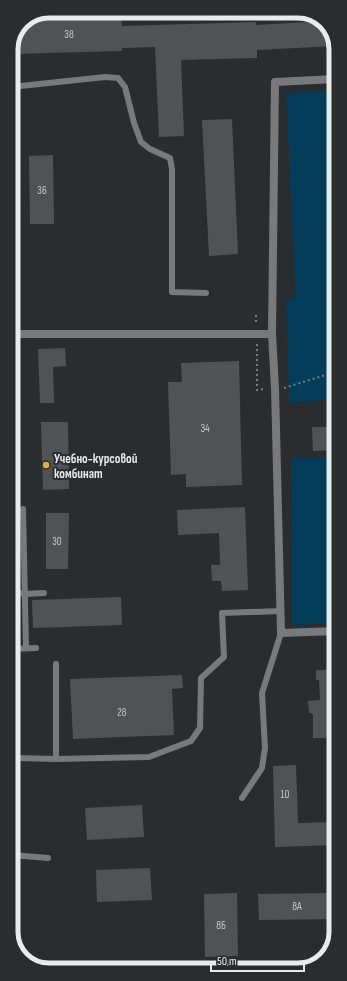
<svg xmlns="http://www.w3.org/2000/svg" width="347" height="981" viewBox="0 0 347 981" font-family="'Sofia Sans Condensed',sans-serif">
  <rect width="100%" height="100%" fill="#2a2d30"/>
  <g fill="#033d59">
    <polygon points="335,91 335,399 289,403 286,301 295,296 286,93"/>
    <polygon points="335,457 336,623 292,625 291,458"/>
  </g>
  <g fill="#505356">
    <polygon points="49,11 121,11 122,26 256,22 256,25 324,21 335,39 335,46 257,50 257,58 181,60 184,136 159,137 155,47 122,48 122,51 11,54 11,47 22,22"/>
    <polygon points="232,119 238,254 209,256 202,120"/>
    <polygon points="53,155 54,224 30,224 29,156"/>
    <polygon points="65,348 66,366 53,367 54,403 40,403 38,349"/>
    <polygon points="239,361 242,485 186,487 186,474 171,475 168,382 182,382 181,363"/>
    <polygon points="41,422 68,422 69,489 43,490"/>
    <polygon points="312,427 335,427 335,450 313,451"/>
    <polygon points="245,507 248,590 222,591 221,581 212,581 211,565 220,565 219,533 178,535 177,510"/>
    <polygon points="46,513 69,513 68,569 46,569"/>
    <polygon points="121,597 122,625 33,628 32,600"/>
    <polygon points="316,670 336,670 336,735 326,735 326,738 313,738 313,716 312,713 309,713 308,701 320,700 319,680 316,680"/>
    <polygon points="182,675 183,688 172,689 174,735 73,739 70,679"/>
    <polygon points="296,765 298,823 336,822 336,845 275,847 273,766"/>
    <polygon points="142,805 144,837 87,840 85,808"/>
    <polygon points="150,868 152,900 97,902 96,870"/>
    <polygon points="237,893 238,956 205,957 204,894"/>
    <polygon points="336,893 336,919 259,920 258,894"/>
  </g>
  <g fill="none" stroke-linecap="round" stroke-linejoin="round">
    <g stroke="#7c7f81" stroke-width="2" stroke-dasharray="2 3" stroke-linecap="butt">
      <polyline points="256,315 256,324"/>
      <polyline points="257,344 257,390 265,389"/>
      <polyline points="284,388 335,372"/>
    </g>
    <g stroke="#77797a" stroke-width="6">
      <polyline points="11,87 105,77 118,78 125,87 134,123 141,142 150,149 170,158 172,169 172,292 206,293"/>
      <polyline points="23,509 26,648"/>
      <polyline points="12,592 25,594 44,593"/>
      <polyline points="12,649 36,648"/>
      <polyline points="16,758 56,759 149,757 191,741 200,728 201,678 224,657 222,613 281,611"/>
      <polyline points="56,759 56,664"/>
      <polyline points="242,798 262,768 265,748 262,693 281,633"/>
      <polyline points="12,855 48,858"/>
    </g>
    <g stroke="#77797a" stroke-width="8">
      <polyline points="335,79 275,82 272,334 275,388 281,633 336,631"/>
      <polyline points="11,334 272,334"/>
    </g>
  </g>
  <circle fill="#dfb034" stroke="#2a2d30" stroke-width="1.5" cx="46" cy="465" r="4"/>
  <g text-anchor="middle" stroke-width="4" stroke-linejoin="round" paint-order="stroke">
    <g font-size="11" fill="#c2c5c6">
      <text x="69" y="38">38</text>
      <text x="42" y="194">36</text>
      <text x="205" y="432">34</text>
      <text x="57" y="545">30</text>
      <text x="122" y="716">28</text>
      <text x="285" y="798">10</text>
      <text x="297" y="910">8А</text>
      <text x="221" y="929">8Б</text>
    </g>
    <g font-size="13" font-weight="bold" fill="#e8ebec" stroke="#2a2d30" text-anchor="start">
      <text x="54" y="463">Учебно-курсовой<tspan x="54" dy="15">комбинат</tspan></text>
    </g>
  </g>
  <path d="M0 0H347V981H0ZM49 18H298A31 31 0 0 1 329 49V932A31 31 0 0 1 298 963H49A31 31 0 0 1 18 932V49A31 31 0 0 1 49 18Z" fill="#2a2d30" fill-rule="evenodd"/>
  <path fill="none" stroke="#e8ebec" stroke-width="5" d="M49 18H298A31 31 0 0 1 329 49V932A31 31 0 0 1 298 963H49A31 31 0 0 1 18 932V49A31 31 0 0 1 49 18Z"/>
  <path d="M211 965v6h93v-6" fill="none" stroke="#e8ebec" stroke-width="2"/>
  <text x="217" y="965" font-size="12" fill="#e8ebec" stroke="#2a2d30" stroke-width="3" paint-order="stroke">50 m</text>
</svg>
